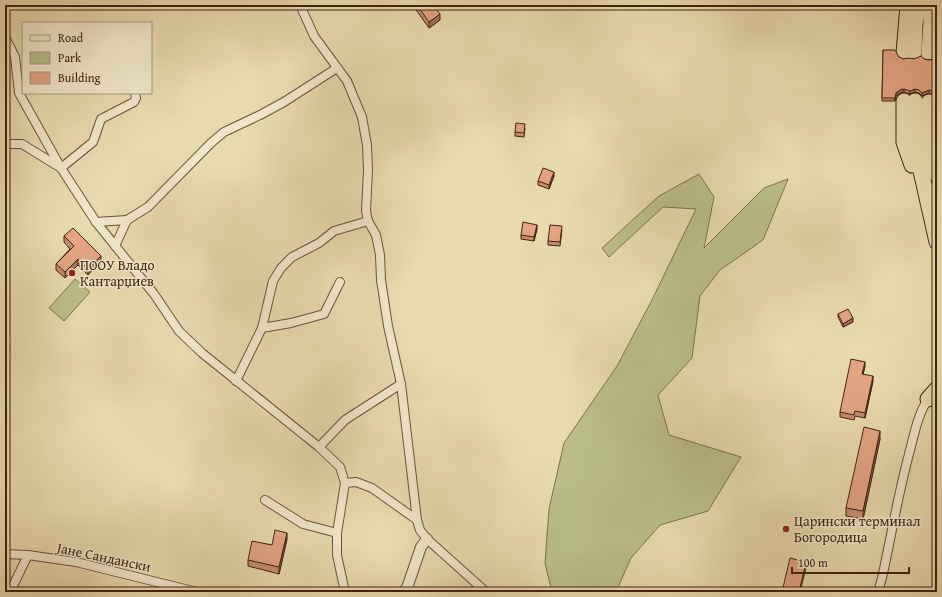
<svg xmlns="http://www.w3.org/2000/svg" width="942" height="597" viewBox="0 0 942 597" font-family="'Gentium Book Plus',serif">
  <rect width="100%" height="100%" fill="#e8daaf"/>
  <filter id="stains"><feTurbulence type="fractalNoise" baseFrequency=".005" numOctaves="4"/><feColorMatrix values="0 0 0 0 .2 0 0 0 0 .09 0 0 0 0 .02 0 0 0 .5 -.17"/></filter>
  <radialGradient id="worn" r=".72"><stop offset=".6" stop-color="#630" stop-opacity="0"/><stop offset="1" stop-color="#630" stop-opacity=".3"/></radialGradient>
  <g fill="#babe88" stroke="#7e704e">
    <polygon points="699,174 714,197 704,248 764,188 788,179 763,240 720,270 700,296 692,358 658,395 669,435 741,457 708,511 660,525 631,558 616,592 552,592 545,563 549,509 564,443 617,366 652,300 696,209 663,207 609,257 602,248 659,196"/>
    <polygon points="75,279 90,292 64,321 49,308"/>
  </g>
  <g fill="none" stroke-linecap="round" stroke-linejoin="round">
    <defs>
      <g id="minor">
        <polyline points="300,5 314,36 347,81 362,117 367,145 368,170 366,211 368,221 376,235 380,255 381,280 388,326 401,384 417,520 420,530 427,539 486,592"/>
        <polyline points="5,37 15,57 19,93 61,168 96,222 154,294 179,331 202,353 319,447 340,467 345,483 356,482 372,488 417,520"/>
        <polyline points="5,144 22,144 61,168 93,142 101,119 134,102 136,98 135,93"/>
        <polyline points="96,222 127,220"/>
        <polyline points="115,246 127,220 148,207 211,143 224,132 260,115 284,102 337,68"/>
        <polyline points="262,328 291,323 324,314 340,282"/>
        <polyline points="236,381 262,328 273,281 281,268 292,257 319,243 334,231 368,221"/>
        <polyline points="319,447 345,420 401,384"/>
        <polyline points="345,483 337,533 337,555 345,592"/>
        <polyline points="265,500 303,524 337,533"/>
        <polyline points="5,554 28,555 76,562 197,592"/>
        <polyline points="10,592 28,555"/>
        <path d="M878,592L882,578C891,537 898,495 909,454C914,436 917,416 928,399"/>
      </g>
      <polyline id="tertiary" points="403,592 407,588 421,547 427,539"/>
      <g id="motorway">
        <polyline points="904,53 908,5"/>
        <polyline points="914,53 915,23 919,5"/>
        <polyline points="929,54 932,5"/>
        <polyline points="904,101 904,142 912,165"/>
        <polyline points="915,101 914,140 937,242"/>
        <polyline points="929,102 928,159 930,172"/>
        <polyline points="928,399 937,389"/>
      </g>
    </defs>
    <use href="#minor" stroke="#6c503b" stroke-width="10"/>
    <use href="#tertiary" stroke="#6c503b" stroke-width="12"/>
    <use href="#motorway" stroke="#422214" stroke-width="17"/>
    <use href="#minor" stroke="#f0e7cb" stroke-width="8"/>
    <use href="#tertiary" stroke="#f0e7cb" stroke-width="10"/>
    <use href="#motorway" stroke="#e8daaf" stroke-width="15"/>
  </g>
  <g fill="#c48d72" stroke="#422214">
    <polygon points="414,5 433,5 440,20 429,28 414,7"/>
    <polygon points="883,50 903,59 924,59 929,60 933,59 936,57 937,54 937,99 937,97 933,94 929,93 922,96 919,93 915,92 910,94 904,92 900,93 896,96 895,101 882,101"/>
    <polygon points="525,128 524,137 515,136 515,132"/>
    <polygon points="554,176 549,189 538,185 538,181"/>
    <polygon points="537,229 534,241 521,239 521,235"/>
    <polygon points="562,230 560,246 548,245 548,241"/>
    <polygon points="64,236 101,262 88,275 78,265 65,278 56,270 56,264 70,249 64,242"/>
    <polygon points="838,314 853,322 843,327 838,317"/>
    <polygon points="865,366 863,374 873,381 865,418 855,416 854,420 840,417 840,412"/>
    <polygon points="880,439 863,519 846,516 846,508"/>
    <polygon points="287,539 279,574 248,566 248,560 272,545"/>
  </g>
  <g fill="#a0735c" stroke="#422214">
    <polygon points="387,5 397,5 387,9"/>
    <polygon points="440,14 440,20 429,28 429,22"/>
    <polygon points="904,89 904,92 900,93 896,96 895,101 895,98 896,93 900,90"/>
    <polygon points="915,89 915,92 910,94 910,91"/>
    <polygon points="929,90 929,93 922,96 922,93"/>
    <polygon points="554,172 554,176 549,189 549,185"/>
    <polygon points="537,225 537,229 534,241 534,237"/>
    <polygon points="101,256 101,262 88,275 88,269"/>
    <polygon points="78,259 78,265 65,278 65,272"/>
    <polygon points="853,318 853,322 843,327 843,324"/>
    <polygon points="865,362 865,366 862,379 862,374"/>
    <polygon points="873,376 873,381 865,418 865,413"/>
    <polygon points="880,431 880,439 863,519 863,511"/>
    <polygon points="287,533 287,539 279,574 279,567"/>
    <polygon points="806,562 806,568 800,592 799,592"/>
  </g>
  <g fill="#e4a484" stroke="#422214">
    <polygon points="417,5 433,5 440,14 429,22"/>
    <polygon points="883,50 895,50 899,57 903,59 909,58 914,59 921,56 924,59 929,60 933,59 936,57 937,54 937,96 937,95 933,91 929,90 922,93 919,90 915,89 910,91 904,89 900,90 896,93 895,98 882,98"/>
    <polygon points="516,123 525,124 524,133 515,132"/>
    <polygon points="543,168 554,172 549,185 538,181"/>
    <polygon points="523,222 537,225 534,237 521,235"/>
    <polygon points="550,225 562,226 560,242 548,241"/>
    <polygon points="73,228 101,256 88,269 78,259 65,272 56,264 74,246 64,236"/>
    <polygon points="848,309 853,318 843,324 838,314"/>
    <polygon points="851,359 865,362 862,374 873,376 865,413 855,411 854,415 840,412"/>
    <polygon points="864,427 880,431 863,511 846,508"/>
    <polygon points="275,530 287,533 279,567 248,560 252,541 272,545"/>
    <polygon points="790,558 806,562 799,592 782,592"/>
  </g>
  <g fill="#8f2418" stroke="#f0e7cb" stroke-width="1.5">
    <circle cx="72" cy="273" r="4"/>
    <circle cx="786" cy="529" r="4"/>
  </g>
  <g text-anchor="middle" stroke-width="3" stroke-linejoin="round" paint-order="stroke">
    <g font-size="14" fill="#422214" stroke="#f0e7cb" text-anchor="start">
      <text x="80" y="270">ПООУ Владо<tspan x="80" dy="16">Кантарџиев</tspan></text>
      <text x="794" y="526">Царински терминал<tspan x="794" dy="16">Богородица</tspan></text>
    </g>
    <g font-size="14" fill="#422214" stroke="#f0e7cb">
      <text transform="translate(104 557) rotate(12)" y="5">Јане Сандански</text>
    </g>
  </g>
  <rect width="942" height="597" fill="none" stroke="#e8daaf" stroke-width="20"/>
  <rect x="6" y="6" width="930" height="585" fill="none" stroke="#422214" stroke-width="2"/>
  <rect x="10" y="10" width="922" height="577" fill="none" stroke="#422214"/>
  <rect x="22" y="22" width="130" height="72" fill="#f0e7cb" stroke="#aa9882"/>
  <rect x="30" y="35" width="20" height="6" fill="#f0e7cb" stroke="#aa9882"/>
  <text x="58" y="42" font-size="12" fill="#422214">Road</text>
  <rect x="30" y="52" width="20" height="12" fill="#babe88" stroke="#aa9882"/>
  <text x="58" y="62" font-size="12" fill="#422214">Park</text>
  <rect x="30" y="72" width="20" height="12" fill="#e4a484" stroke="#aa9882"/>
  <text x="58" y="82" font-size="12" fill="#422214">Building</text>
  <path d="M792 567v6h117v-6" fill="none" stroke="#422214" stroke-width="2"/>
  <text x="798" y="567" font-size="12" fill="#422214" stroke="#f0e7cb" stroke-width="3" paint-order="stroke">100 m</text>
  <rect width="100%" height="100%" filter="url(#stains)"/>
  <rect width="100%" height="100%" fill="url(#worn)"/>
</svg>
